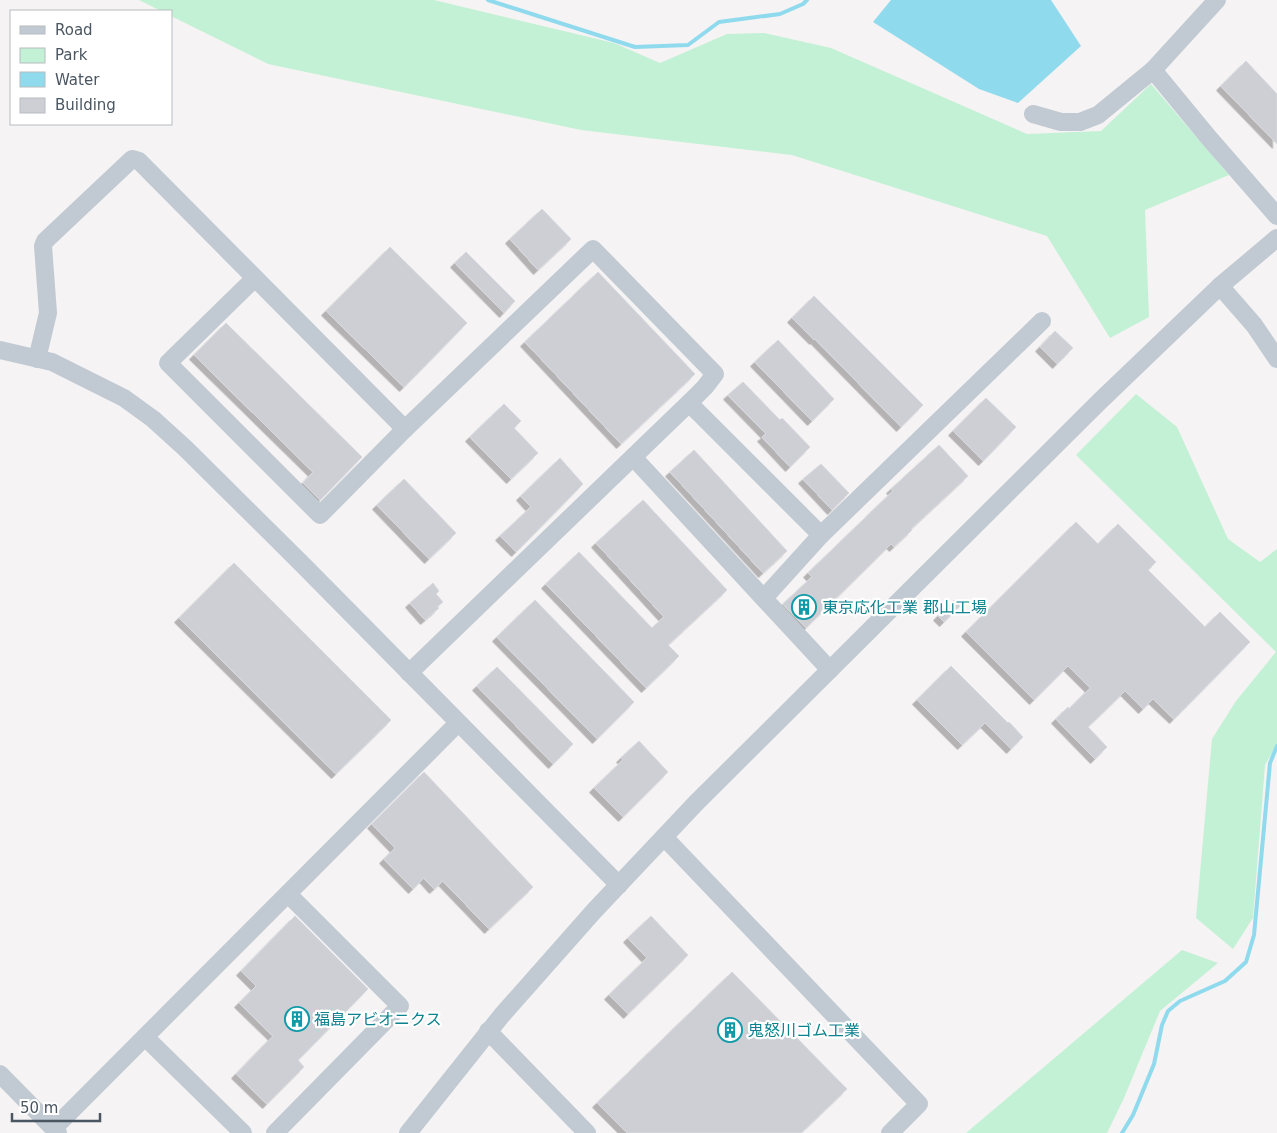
<svg xmlns="http://www.w3.org/2000/svg" width="1277" height="1133" viewBox="0 0 1277 1133" font-family="'DejaVu Sans','Noto Sans JP',sans-serif">
  <defs>
    <filter id="shadow"><feDropShadow dx="-4.5" dy="4.5" stdDeviation="0" flood-color="#0004"/></filter>
  </defs>
  <rect width="100%" height="100%" fill="#f5f3f3"/>
  <g fill="#c3f1d5">
    <polygon points="139,0 434,0 614,43 660,63 727,34 764,33 831,48 1027,134 1101,131 1151,84 1229,175 1145,210 1149,317 1110,338 1047,236 792,155 581,130 268,64 171,16 171,11 161,11"/>
    <polygon points="1136,394 1177,427 1228,539 1260,562 1277,549 1277,744 1265,765 1253,918 1233,949 1196,918 1212,739 1236,701 1276,652 1076,455"/>
    <polygon points="1182,950 1218,963 1160,1011 1124,1098 1107,1133 966,1133"/>
  </g>
  <polygon fill="#90daee" points="891,0 1051,0 1081,46 1018,103 979,89 873,22"/>
  <g fill="none" stroke-linecap="round" stroke-linejoin="round">
    <g stroke="#90daee" stroke-width="4">
      <polyline points="488,0 635,47 688,45 719,22 780,14 803,4 807,0"/>
      <polyline points="1122,1133 1133,1115 1154,1064 1162,1025 1168,1011 1180,1001 1225,981 1246,962 1254,935 1270,763 1277,746"/>
    </g>
  </g>
  <g fill="#cdcfd5" stroke="#d7d9de" filter="url(#shadow)">
    <polygon points="1246,61 1277,94 1277,144 1221,86"/>
    <polygon points="542,209 571,239 538,270 510,239"/>
    <polygon points="390,247 467,323 404,387 326,311"/>
    <polygon points="466,252 515,301 504,313 455,263"/>
    <polygon points="598,272 695,374 621,444 525,342"/>
    <polygon points="814,296 923,405 901,427 815,339 814,340 792,318"/>
    <polygon points="226,323 362,457 320,500 303,483 313,472 194,355"/>
    <polygon points="1055,331 1073,348 1057,364 1040,347"/>
    <polygon points="778,340 834,399 812,421 755,362"/>
    <polygon points="743,382 780,420 782,418 810,447 790,467 762,437 766,434 728,395"/>
    <polygon points="986,398 1016,427 983,461 953,431"/>
    <polygon points="504,404 521,421 514,428 538,453 511,479 470,437"/>
    <polygon points="939,445 968,476 911,529 912,530 894,547 891,544 806,628 783,604 812,577 808,573 893,491 891,489"/>
    <polygon points="694,450 787,551 763,573 670,472"/>
    <polygon points="560,458 583,484 516,552 500,536 531,507 521,496"/>
    <polygon points="821,464 849,493 832,510 803,479"/>
    <polygon points="404,479 456,533 429,559 377,505"/>
    <polygon points="643,500 727,590 668,645 679,656 646,688 546,584 579,552 652,628 664,617 596,543"/>
    <polygon points="1076,522 1098,544 1118,524 1156,562 1148,570 1205,627 1220,612 1250,642 1174,719 1153,699 1143,709 1125,691 1088,727 1107,747 1095,759 1056,719 1068,707 1069,709 1090,688 1068,666 1034,700 966,632"/>
    <polygon points="234,563 391,720 336,774 179,618"/>
    <polygon points="433,583 439,591 436,594 443,602 437,607 439,608 425,620 410,603"/>
    <polygon points="535,600 634,702 597,739 497,637"/>
    <polygon points="954,600 960,606 944,622 938,616"/>
    <polygon points="951,666 1008,723 1009,722 1023,737 1011,749 985,723 962,745 917,700"/>
    <polygon points="497,667 573,744 553,764 477,686"/>
    <polygon points="639,741 668,772 623,817 594,788 623,760 621,758"/>
    <polygon points="424,772 533,887 489,929 443,881 434,889 424,878 413,889 384,859 395,848 372,824"/>
    <polygon points="295,916 368,989 298,1060 304,1067 267,1104 236,1074 273,1036 239,1003 256,986 241,971"/>
    <polygon points="651,916 688,955 628,1014 609,995 647,958 628,938"/>
    <polygon points="732,972 847,1089 801,1133 627,1133 597,1103"/>
  </g>
  <g fill="none" stroke-linecap="round" stroke-linejoin="round">
    <g stroke="#c1cad2" stroke-width="18">
      <polyline points="1153,70 1209,138 1277,216"/>
      <polyline points="1033,114 1061,122 1080,122 1098,115 1153,70 1217,0"/>
      <polyline points="255,278 168,363 320,515 405,429 593,249 715,374 705,387 689,403"/>
      <polyline points="1220,286 1254,325 1277,359"/>
      <polyline points="0,350 52,362 124,398 153,419 185,448 304,566 619,885"/>
      <polyline points="37,359 48,313 43,246 45,241 132,159 139,161 405,429"/>
      <polyline points="633,457 830,670"/>
      <polyline points="764,598 821,535 1042,321"/>
      <polyline points="409,673 689,403 821,535"/>
      <polyline points="664,837 919,1104 890,1133"/>
      <polyline points="488,1031 587,1133"/>
      <polyline points="145,1037 243,1133"/>
      <polyline points="0,1074 58,1133"/>
      <polyline points="54,1128 458,723"/>
      <polyline points="275,1133 400,1006 288,894"/>
      <polyline points="408,1133 502,1015 594,911 696,803 1099,402 1220,286 1277,238"/>
    </g>
  </g>
  <defs>
    <symbol id="building-ring" viewBox="-11 -11 22 22"><circle r="9.5" fill="#fff" stroke="#0f9aa8" stroke-width="1.5"/><path d="M-4-6H4V6H1V3H-1V6H-4ZM-2.5-4.3h1.7v1.8h-1.7ZM.8-4.3h1.7v1.8H.8ZM-2.5-1h1.7V.8h-1.7ZM.8-1h1.7V.8H.8Z" fill="#0f9aa8"/></symbol>
  </defs>
  <g fill-rule="evenodd">
    <use href="#building-ring" x="790" y="593" width="28" height="28"/>
    <use href="#building-ring" x="283" y="1005" width="28" height="28"/>
    <use href="#building-ring" x="716" y="1016" width="28" height="28"/>
  </g>
  <g text-anchor="middle" stroke-width="4.5" stroke-linejoin="round" paint-order="stroke">
    <g font-size="16" fill="#0d838f" stroke="#fff" text-anchor="start">
      <text x="822" y="613">東京応化工業 郡山工場</text>
      <text x="314" y="1025">福島アビオニクス</text>
      <text x="748" y="1036">鬼怒川ゴム工業</text>
    </g>
  </g>
  <rect x="10" y="10" width="162" height="115" fill="#ffffff" stroke="#b7bbc0"/>
  <rect x="20" y="26" width="25" height="8" fill="#c1cad2" stroke="#b7bbc0"/>
  <text x="55" y="35" font-size="15" fill="#4a5661">Road</text>
  <rect x="20" y="48" width="25" height="15" fill="#c3f1d5" stroke="#b7bbc0"/>
  <text x="55" y="60" font-size="15" fill="#4a5661">Park</text>
  <rect x="20" y="72" width="25" height="15" fill="#90daee" stroke="#b7bbc0"/>
  <text x="55" y="85" font-size="15" fill="#4a5661">Water</text>
  <rect x="20" y="98" width="25" height="15" fill="#cdcfd5" stroke="#b7bbc0"/>
  <text x="55" y="110" font-size="15" fill="#4a5661">Building</text>
  <path d="M12 1113v8h88v-8" fill="none" stroke="#4a5661" stroke-width="2.5"/>
  <text x="20" y="1113" font-size="15" fill="#4a5661" stroke="#ffffff" stroke-width="4" paint-order="stroke">50 m</text>
</svg>
